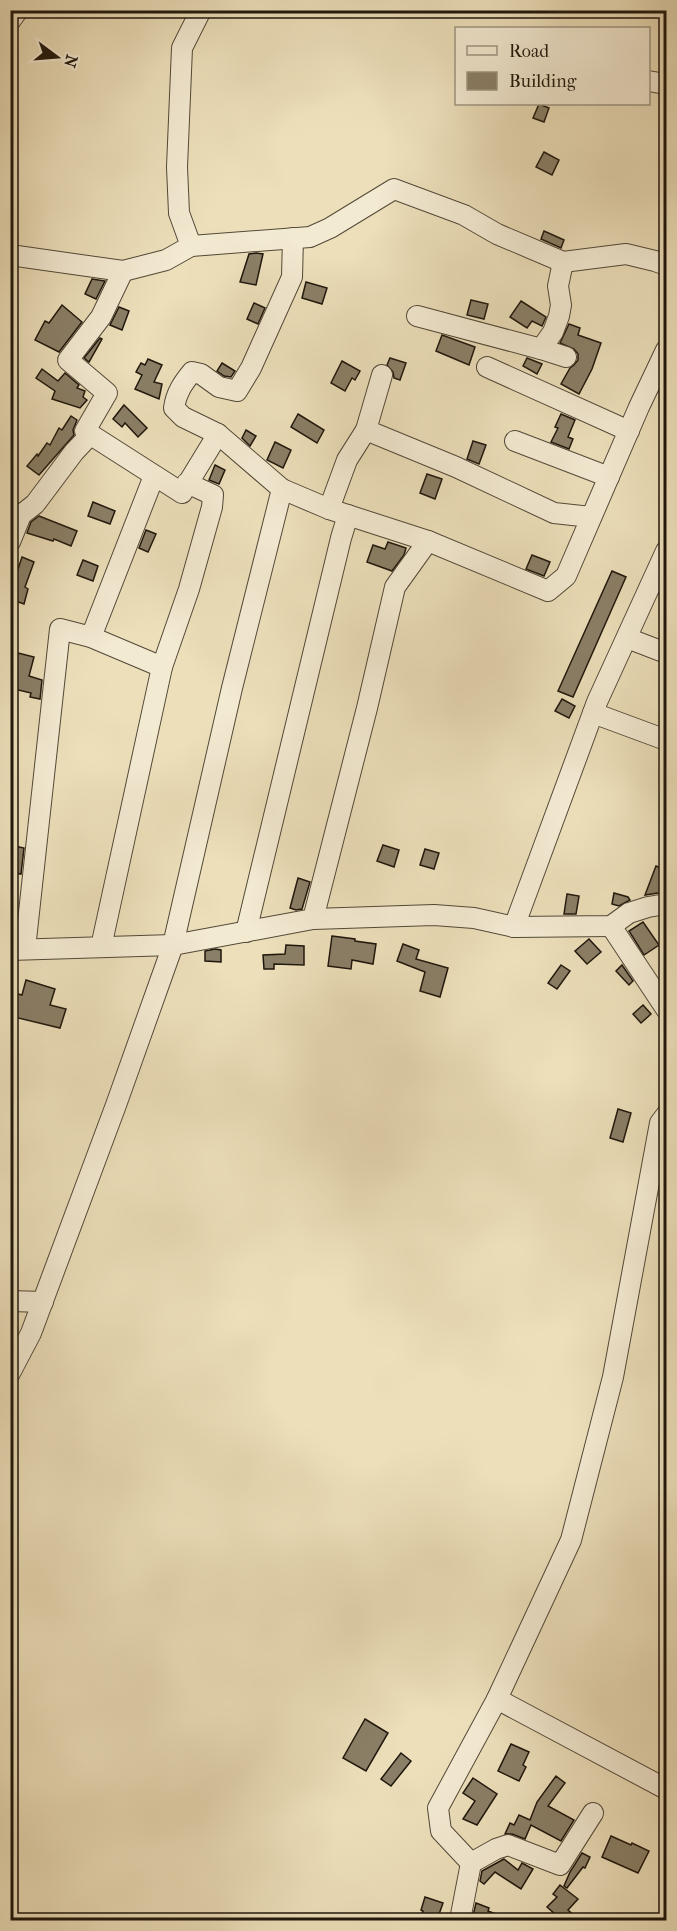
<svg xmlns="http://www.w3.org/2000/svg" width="677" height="1931" viewBox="0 0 677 1931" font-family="'IM FELL French Canon',serif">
  <rect width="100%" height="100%" fill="#ecdfba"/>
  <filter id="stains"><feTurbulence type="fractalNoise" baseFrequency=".00333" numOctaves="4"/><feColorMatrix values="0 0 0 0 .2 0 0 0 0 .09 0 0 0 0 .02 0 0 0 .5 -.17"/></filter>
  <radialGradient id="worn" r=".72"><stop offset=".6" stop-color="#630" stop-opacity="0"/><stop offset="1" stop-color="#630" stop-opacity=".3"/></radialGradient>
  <g fill="#8a7f67" stroke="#1f170d" stroke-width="1.5">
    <polygon points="539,104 549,108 544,122 533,118"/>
    <polygon points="544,152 559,160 552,175 536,167"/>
    <polygon points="544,231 564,240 561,248 541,239"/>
    <polygon points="256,253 263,254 256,285 240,282 249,254"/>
    <polygon points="92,279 105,281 96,299 85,294"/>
    <polygon points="306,282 327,288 322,304 302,298"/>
    <polygon points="471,300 488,304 484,319 467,315"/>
    <polygon points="521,301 546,317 542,326 532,321 527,328 510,317"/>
    <polygon points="254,303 265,308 258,324 247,319"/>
    <polygon points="62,305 82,322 59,352 35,340 45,321 49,323"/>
    <polygon points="119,307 129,311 122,330 110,325"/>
    <polygon points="569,324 580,328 578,335 601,343 592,369 579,394 561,384 570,368 574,365 578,360 578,354 574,349 560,343"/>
    <polygon points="442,335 475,347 469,365 436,351"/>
    <polygon points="100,338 102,339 89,362 84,358"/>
    <polygon points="390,358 406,363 400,380 394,378 393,372 387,365"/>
    <polygon points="527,358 542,364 537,374 523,366"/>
    <polygon points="148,359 162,365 154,382 162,384 159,399 135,389 142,375 136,372 141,363 145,365"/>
    <polygon points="342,361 360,371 355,380 352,378 345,391 331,383"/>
    <polygon points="222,363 235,371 231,377 224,376 217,371"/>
    <polygon points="42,369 58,381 65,373 79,385 77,388 85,391 83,397 87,400 80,408 52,399 55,391 36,378"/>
    <polygon points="124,405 147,428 138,437 125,423 122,427 113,419"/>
    <polygon points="298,414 324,430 317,443 291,427"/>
    <polygon points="561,414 575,420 568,437 573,439 569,449 551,442 558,428 555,427"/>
    <polygon points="71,416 77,420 73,430 74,435 39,475 27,466 37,454 38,456 47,443 50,445 59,428 62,430"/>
    <polygon points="246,430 256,436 250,446 242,438"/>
    <polygon points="473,441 486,445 479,464 467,459"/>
    <polygon points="275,442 291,450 283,468 267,460"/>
    <polygon points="215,465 225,470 219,484 209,480"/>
    <polygon points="427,474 442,479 435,499 420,493"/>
    <polygon points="93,502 115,511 110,524 88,516"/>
    <polygon points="39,516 77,531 71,546 54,539 53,541 27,533 31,522"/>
    <polygon points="146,530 156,534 148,552 139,548"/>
    <polygon points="388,542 406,548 404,555 392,571 367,562 373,545 385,549"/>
    <polygon points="532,555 550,562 544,576 526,569"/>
    <polygon points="22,557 34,562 25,587 28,589 24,604 10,599 10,583 13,584"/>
    <polygon points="83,560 98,566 93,581 77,575"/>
    <polygon points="612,571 626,577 573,697 558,691"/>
    <polygon points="18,653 34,657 29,676 42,680 40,699 30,697 31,693 10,688"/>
    <polygon points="562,699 575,706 569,718 555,711"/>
    <polygon points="10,845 24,848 21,874 10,872"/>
    <polygon points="383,845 399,850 394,867 377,861"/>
    <polygon points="425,849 439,853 434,869 420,865"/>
    <polygon points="656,866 666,870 666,877 662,886 666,887 664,892 645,895"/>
    <polygon points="298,878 310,882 302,909 296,910 290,908"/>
    <polygon points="614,893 628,897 630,900 619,906 612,904"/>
    <polygon points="567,894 579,896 576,914 564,914"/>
    <polygon points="643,922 659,945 644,955 629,931"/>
    <polygon points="332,936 355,939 355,941 376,944 373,964 352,960 351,969 328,966"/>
    <polygon points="589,939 601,952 587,964 575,951"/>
    <polygon points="403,944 419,950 416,959 448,968 440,997 420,991 425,972 397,961"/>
    <polygon points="286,945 304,946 304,965 274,964 274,969 264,969 263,955 285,954"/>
    <polygon points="215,949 221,950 221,962 205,961 205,951"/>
    <polygon points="561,965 570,971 557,989 548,983"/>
    <polygon points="622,965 633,981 629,985 616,971"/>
    <polygon points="26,980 55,989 50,1005 66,1009 60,1028 10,1016 10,1005 14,993 22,995"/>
    <polygon points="643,1005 651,1014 641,1023 633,1014"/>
    <polygon points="618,1109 631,1113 623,1142 610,1138"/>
    <polygon points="365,1719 388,1733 366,1771 343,1758"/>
    <polygon points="511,1744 529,1752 523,1765 526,1767 519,1781 498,1771"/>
    <polygon points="401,1753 411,1761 391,1786 381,1779"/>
    <polygon points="556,1776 565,1783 548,1806 574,1820 561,1841 531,1825 525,1839 512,1834 505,1834 510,1823 514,1825 519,1815 530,1820 537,1802"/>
    <polygon points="473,1778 497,1794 477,1825 463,1819 475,1801 463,1793"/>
    <polygon points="611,1836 631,1845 632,1843 649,1851 638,1873 602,1857"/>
    <polygon points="582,1853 590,1857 585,1868 583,1867 567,1888 564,1886 570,1872"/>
    <polygon points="504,1859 518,1870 522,1863 533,1869 521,1889 495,1872 484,1884 480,1881 482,1871"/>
    <polygon points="560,1885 578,1899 568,1910 579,1920 548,1920 556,1915 547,1907 557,1897 553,1894"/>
    <polygon points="425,1897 443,1903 437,1920 419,1920 423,1911 421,1910"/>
    <polygon points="476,1903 489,1908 488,1911 512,1920 472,1920"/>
  </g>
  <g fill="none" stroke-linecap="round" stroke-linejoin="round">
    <defs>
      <g id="minor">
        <polyline points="10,21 18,10"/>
        <polyline points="648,81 666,84"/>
        <path d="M293,238L292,277L251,368L237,391L219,387L201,374L192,372C183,383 176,393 174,408L183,417L218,434L282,489L329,509L428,541L548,591L566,576L639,407L666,350"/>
        <polyline points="191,246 310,237 330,228 394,189 464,215 497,234 563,262 626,254 655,261 666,265"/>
        <polyline points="10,255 123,271 166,260 191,246 179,213 177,167 182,48 201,10"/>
        <polyline points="563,262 558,286 561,305 559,316 553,332 541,349 566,357"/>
        <polyline points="123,271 101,317 68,360 107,393 85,431 182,493 218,434"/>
        <polyline points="417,316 541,349"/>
        <polyline points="487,367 629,431"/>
        <polyline points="382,375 366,430 456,467 554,513 591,517"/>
        <polyline points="515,441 609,477"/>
        <polyline points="329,509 347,460 366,430"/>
        <polyline points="10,542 21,515 35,504 74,452 90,435"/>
        <polyline points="91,637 154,476"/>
        <polyline points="627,638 666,653"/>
        <polyline points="593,713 666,740"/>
        <polyline points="313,919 367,708 395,587 428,541"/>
        <polyline points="611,926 666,1009"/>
        <polyline points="514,927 597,702 666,551"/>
        <polyline points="246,932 341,538 348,515"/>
        <polyline points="101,947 162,667 189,589 212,507 213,495 187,483"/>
        <polyline points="25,949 60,629 91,637 162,667"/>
        <polyline points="10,950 173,945 313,919 434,915 474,918 514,927 611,926 629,913 648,907 666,904"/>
        <polyline points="10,1301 43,1302"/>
        <polyline points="10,1373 31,1333 116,1105 173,945 232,688 282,489"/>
        <polyline points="497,1699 666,1789"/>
        <polyline points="471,1863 496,1849 508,1845 560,1865 593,1813"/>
        <polyline points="460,1920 471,1863 441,1831 438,1808 497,1699 571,1540 613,1377 660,1123 666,1115"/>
      </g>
    </defs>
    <use href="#minor" stroke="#524938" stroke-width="22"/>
    <use href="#minor" stroke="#f3ead2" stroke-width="20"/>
  </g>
  <rect width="677" height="1931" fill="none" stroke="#ecdfba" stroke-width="36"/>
  <rect x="12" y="12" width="653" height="1907" fill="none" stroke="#1f170d" stroke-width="3"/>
  <rect x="18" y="18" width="641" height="1895" fill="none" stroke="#1f170d" stroke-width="1.5"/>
  <rect x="455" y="27" width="195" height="78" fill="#f3ead2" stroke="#9e9683" stroke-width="1.5"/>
  <rect x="467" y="46" width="30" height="9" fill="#f3ead2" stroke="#9e9683" stroke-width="1.5"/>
  <text x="509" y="57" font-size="18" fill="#1f170d">Road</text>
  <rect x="467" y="72" width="30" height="18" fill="#8a7f67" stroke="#9e9683" stroke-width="1.5"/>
  <text x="509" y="87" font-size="18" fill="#1f170d">Building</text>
  <g transform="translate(57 57) rotate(106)" stroke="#f3ead2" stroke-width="4.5" paint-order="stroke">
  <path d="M0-4.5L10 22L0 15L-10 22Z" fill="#1f170d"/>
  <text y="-9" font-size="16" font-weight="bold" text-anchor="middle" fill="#1f170d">N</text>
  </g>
  <rect width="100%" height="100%" filter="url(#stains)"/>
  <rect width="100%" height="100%" fill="url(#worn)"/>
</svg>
